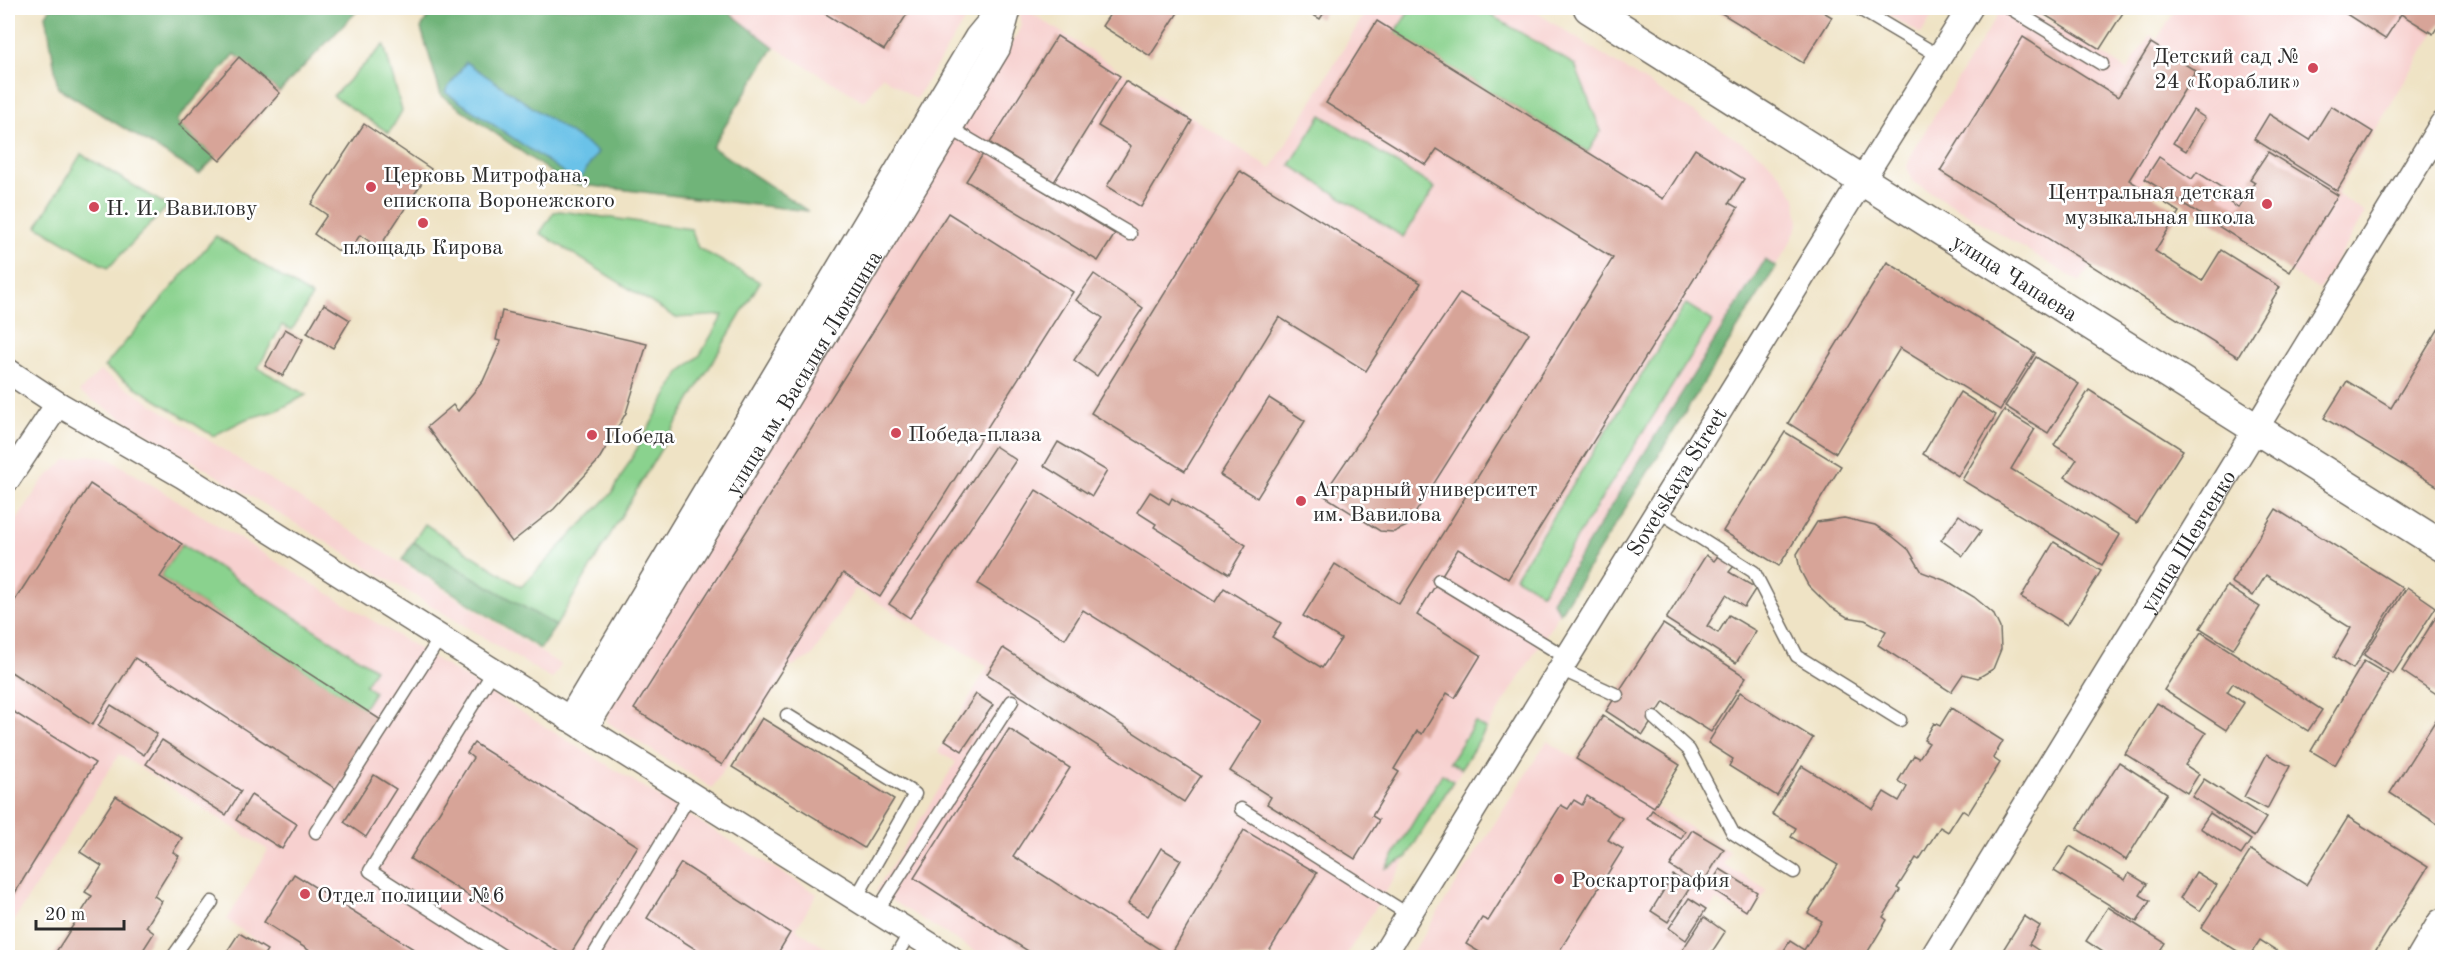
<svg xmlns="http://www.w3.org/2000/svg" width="2450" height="965" viewBox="0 0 2450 965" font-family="'Old Standard TT',serif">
  <rect width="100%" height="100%" fill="#fff"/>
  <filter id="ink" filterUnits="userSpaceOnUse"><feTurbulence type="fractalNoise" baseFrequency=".0167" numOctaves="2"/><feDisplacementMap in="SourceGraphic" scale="12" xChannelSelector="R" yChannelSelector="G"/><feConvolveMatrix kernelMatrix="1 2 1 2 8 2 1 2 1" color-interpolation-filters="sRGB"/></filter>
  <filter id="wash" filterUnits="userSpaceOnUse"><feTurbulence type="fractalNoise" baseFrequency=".008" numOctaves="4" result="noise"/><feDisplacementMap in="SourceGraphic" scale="24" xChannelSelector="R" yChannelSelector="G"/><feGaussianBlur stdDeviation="1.35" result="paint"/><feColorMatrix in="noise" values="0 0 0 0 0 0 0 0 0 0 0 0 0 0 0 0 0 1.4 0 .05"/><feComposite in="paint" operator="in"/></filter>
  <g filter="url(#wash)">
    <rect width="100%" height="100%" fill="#efe3c5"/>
    <g fill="#f7d0cf">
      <polygon points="723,8 972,8 916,99 882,76 864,101 774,47"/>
      <polygon points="1019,8 1024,8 1271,169 1368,8 1529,8 1763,156 1782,176 1795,197 1799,222 1789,245 1345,957 984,957 876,891 956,762 938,752 988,666 855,589 812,656 790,667 712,788 607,722 608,708 1022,26"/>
      <polygon points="1877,8 1937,8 1921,34"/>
      <polygon points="2002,8 2027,8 2127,70 2150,35 2157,39 2177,8 2234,8 2247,16 2253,8 2442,8 2442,20 2338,191 2338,195 2365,213 2319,290 2145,180 2080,282 1912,181 1907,167 1912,152"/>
      <polygon points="100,371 561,665 552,679 79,392"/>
      <polygon points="89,455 110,459 817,894 796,929 839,957 279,957 227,920 268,850 119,754 8,930 8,534 43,480 66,460"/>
      <polygon points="1547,741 1730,852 1723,864 1767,890 1750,919 1716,900 1677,957 1409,958"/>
    </g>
    <g fill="#8ad28e" stroke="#5a7e5c" stroke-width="1.5">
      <polygon points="1411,8 1479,8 1575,65 1601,131 1588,152 1395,33"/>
      <polygon points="384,45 402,111 389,133 333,96"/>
      <polygon points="1321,115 1435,188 1403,237 1290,165"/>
      <polygon points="81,154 168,206 108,268 37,226"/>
      <polygon points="560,211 691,229 698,248 760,282 556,626 413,542 425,524 521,587 612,493 680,372 700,355 723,315 676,318 540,233 554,212"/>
      <polygon points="216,236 312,296 292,330 282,325 258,368 306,395 278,410 246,419 213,436 104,367"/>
      <polygon points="1686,304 1713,321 1542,593 1515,577"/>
      <polygon points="182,544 375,669 365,685 374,692 363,709 160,577"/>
      <polygon points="1475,722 1486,729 1461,769 1450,762"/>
      <polygon points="1442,774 1453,781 1406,858 1386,868"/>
    </g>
    <g fill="#6fb479" stroke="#4d7052" stroke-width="1.5">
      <polygon points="51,8 360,8 279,92 235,54 176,121 216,157 199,174 58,88 46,15"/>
      <polygon points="432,8 723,8 774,47 712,147 808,211 566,183 441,95 421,28 430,14"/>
      <polygon points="1765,260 1776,267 1560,613 1552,601"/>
      <polygon points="413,542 556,626 540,649 402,560"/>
    </g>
    <polygon fill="#6bc2e8" stroke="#4b768a" stroke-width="1.5" points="466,62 598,152 578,182 445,92"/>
    <g id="blocks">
      <g fill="#d7a498">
        <polygon points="816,8 911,8 884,50"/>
        <polygon points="1114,8 1181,8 1150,56 1102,26"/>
        <polygon points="1301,8 1327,8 1320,19"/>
        <polygon points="1713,8 1817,8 1832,17 1803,63"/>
        <polygon points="2038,8 2126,8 2100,49 2037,10"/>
        <polygon points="2337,8 2442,8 2442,20 2433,34 2401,14 2385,39"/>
        <polygon points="1377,21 1663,199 1695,149 1744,179 1729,203 1738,208 1508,579 1458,549 1417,615 1481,655 1455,698 1447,693 1422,734 1417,731 1394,769 1399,772 1372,816 1379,820 1355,859 1267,804 1271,797 1230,771 1261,721 1083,610 1065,639 978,584 1036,490 1215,602 1224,588 1281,623 1272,637 1322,668 1341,639 1303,616 1335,564 1399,604 1613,258 1437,149 1426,165 1326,103"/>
        <polygon points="1057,36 1120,76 1054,182 990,143"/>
        <polygon points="2023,37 2118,97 2151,43 2196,71 2129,180 2179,212 2155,251 2202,281 2221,250 2280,287 2238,357 1940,171"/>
        <polygon points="239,57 280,93 220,161 179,125"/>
        <polygon points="1125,81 1192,121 1141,207 1107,186 1131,146 1098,126"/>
        <polygon points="2331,106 2373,132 2337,191 2254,139 2269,114 2310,140"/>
        <polygon points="2193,110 2205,118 2186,151 2173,143"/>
        <polygon points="364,124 431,169 379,248 360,235 346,256 314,234 327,215 311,204"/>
        <polygon points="2268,152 2338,195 2290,272 2145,179 2159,157 2192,179 2197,172 2224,189 2219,196 2238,208 2255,182 2250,179"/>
        <polygon points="983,154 1115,234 1098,261 966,181"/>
        <polygon points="1240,171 1421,283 1366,371 1279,317 1185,471 1091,413"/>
        <polygon points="948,213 1073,292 880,597 843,573 722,765 634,709"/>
        <polygon points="1887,262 2035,353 2000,410 1900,348 1836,453 1788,423"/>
        <polygon points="1094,274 1143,308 1097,376 1074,360 1103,318 1076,300"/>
        <polygon points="1460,293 1529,333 1407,526 1394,532 1380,531 1323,495"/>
        <polygon points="324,304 350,320 333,348 307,333"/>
        <polygon points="502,311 647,344 626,413 598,461 554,509 512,542 427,427 453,405 458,411 483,381 501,341 496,340"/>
        <polygon points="2442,323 2442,489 2324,418 2347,381 2391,408"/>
        <polygon points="285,329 303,339 283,376 265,366"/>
        <polygon points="2036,357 2079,384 2048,433 2005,406"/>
        <polygon points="2089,390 2183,450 2137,523 2065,477 2077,459 2054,445"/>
        <polygon points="1960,392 1996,415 1958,476 1923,454"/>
        <polygon points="1269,398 1305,421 1257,498 1220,475"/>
        <polygon points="2004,410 2035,429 2011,469 2120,535 2102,565 1962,480"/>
        <polygon points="1785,432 1841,466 1779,566 1723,531"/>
        <polygon points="1058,442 1107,471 1092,496 1044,466"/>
        <polygon points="995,446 1016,460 910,618 889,604"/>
        <polygon points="90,484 182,544 160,577 381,720 336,789 135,658 92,725 8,670 8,611"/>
        <polygon points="1150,492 1169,504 1172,498 1246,545 1229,574 1154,527 1156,524 1137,512"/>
        <polygon points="2276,509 2403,588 2353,669 2334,657 2351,628 2266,575 2253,596 2231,582"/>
        <polygon points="1959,515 1981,531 1963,556 1941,540"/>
        <polygon points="1844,518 1875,525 1892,536 1909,550 1922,572 1949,582 1974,597 1993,613 2000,628 2001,649 1993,669 1978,678 1963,674 1951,692 1878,645 1886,631 1865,620 1847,617 1829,606 1808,585 1800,570 1797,554 1817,522"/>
        <polygon points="2054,542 2101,571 2067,625 2021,597"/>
        <polygon points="1706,555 1714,561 1718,556 1734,566 1729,572 1756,588 1744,607 1726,595 1707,626 1718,633 1729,615 1756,631 1736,663 1666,619"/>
        <polygon points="2227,586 2260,607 2233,649 2200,628"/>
        <polygon points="2407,587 2436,607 2393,674 2364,655"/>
        <polygon points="2439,612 2442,615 2442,688 2438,695 2402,671"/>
        <polygon points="1663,624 1746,677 1711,732 1664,702 1643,735 1606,711"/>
        <polygon points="2201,632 2322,710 2308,731 2233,683 2227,692 2244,703 2226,730 2164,690"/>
        <polygon points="1003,648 1201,776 1184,802 987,674"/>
        <polygon points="2364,661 2388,675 2335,765 2311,751"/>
        <polygon points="1740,692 1813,738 1777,796 1729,766 1733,759 1708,743"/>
        <polygon points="976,694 993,705 962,751 945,740"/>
        <polygon points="8,701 12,704 9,709 95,763 8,904"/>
        <polygon points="2157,703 2206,733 2185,765 2199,774 2187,793 2125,754"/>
        <polygon points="111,705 157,734 144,755 98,726"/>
        <polygon points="1951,708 2003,741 1993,758 2000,763 1968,814 1962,810 1948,832 1940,827 1919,860 1916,858 1897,888 1900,890 1883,917 1887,920 1864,958 1779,958 1790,941 1804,950 1822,921 1808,913 1838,865 1791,837 1796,828 1772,814 1802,766 1873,809 1884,792 1899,801 1907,787 1898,781 1914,755 1919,758 1929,743 1924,740 1934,723 1940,726"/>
        <polygon points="2442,710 2442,827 2390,793"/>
        <polygon points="1603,716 1680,765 1654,807 1576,759"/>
        <polygon points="762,718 894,799 864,848 732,767"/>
        <polygon points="1009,729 1070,768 1013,856 1170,956 1244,830 1317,873 1265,958 1039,958 914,878"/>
        <polygon points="162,740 241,791 226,815 146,764"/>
        <polygon points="474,743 638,846 568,958 410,859 473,758 467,753"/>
        <polygon points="2267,754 2290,766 2267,809 2244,797"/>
        <polygon points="2119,762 2167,793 2126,860 2077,829"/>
        <polygon points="374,775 396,789 366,837 344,822"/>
        <polygon points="2204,779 2266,818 2254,837 2192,797"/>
        <polygon points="251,795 297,824 282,849 236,820"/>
        <polygon points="116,796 182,838 173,852 179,856 154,896 162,901 146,927 154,933 138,958 52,958 92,896 85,892 102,866 80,852"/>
        <polygon points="1587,796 1622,818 1608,840 1623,849 1555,958 1478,958 1481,953 1466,944 1482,918 1488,921 1561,805 1568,809 1574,800 1582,805"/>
        <polygon points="1652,810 1685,831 1681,839 1647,818"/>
        <polygon points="2210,813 2251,840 2241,855 2200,828"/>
        <polygon points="2348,817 2428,867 2371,958 2288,958 2260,940 2248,958 2201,928 2251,850 2306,885"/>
        <polygon points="1692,830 1724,849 1701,886 1670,866"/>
        <polygon points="2070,846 2125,880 2129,873 2147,884 2140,895 2150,901 2137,922 2054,871"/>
        <polygon points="1161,848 1181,860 1148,916 1128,904"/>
        <polygon points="681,863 790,933 775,958 709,958 647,918"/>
        <polygon points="1720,869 1757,892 1746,911 1709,887"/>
        <polygon points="2196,872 2217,885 2200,911 2180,898"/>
        <polygon points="294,874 428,958 321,958 264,922"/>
        <polygon points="1673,875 1691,886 1668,922 1651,911"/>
        <polygon points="1689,898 1706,909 1686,940 1669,928"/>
        <polygon points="2108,907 2165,943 2155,958 2112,958 2086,941"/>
        <polygon points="2024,916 2040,926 2029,944 2050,958 1998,958"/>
        <polygon points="1704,917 1725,932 1708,958 1677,958"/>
        <polygon points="239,933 267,950 262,958 224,956"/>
      </g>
    </g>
  </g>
  <g filter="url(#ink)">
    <use href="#blocks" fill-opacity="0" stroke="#706b61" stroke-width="1.5"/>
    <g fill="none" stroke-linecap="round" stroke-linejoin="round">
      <defs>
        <g id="service">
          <polyline points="1858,8 1939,56"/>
          <polyline points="2010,8 2102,64"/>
          <polyline points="950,128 1130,234"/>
          <polyline points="1658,511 1754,572 1797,656 1900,720"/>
          <polyline points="1439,580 1567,658"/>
          <polyline points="1560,669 1617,695"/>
          <polyline points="493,672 370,871 506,958"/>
          <polyline points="787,715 915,794 856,898"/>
          <polyline points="1654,718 1689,750 1733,833 1794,872"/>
          <polyline points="1241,809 1409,915"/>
          <polyline points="316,832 440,638"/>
          <polyline points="877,911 1012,701"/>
          <polyline points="172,958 212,902"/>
          <polyline points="592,958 690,795"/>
          <polyline points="895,958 910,932"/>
        </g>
        <g id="minor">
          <polyline points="8,371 58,404 183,476 951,958"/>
          <polyline points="8,479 58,404"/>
          <polyline points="569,719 977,37 1001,8"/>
          <path id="s1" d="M585,729L785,403L998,48L1009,8"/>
          <path id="s2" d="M1382,958L1862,180L1970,8"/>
          <path id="s3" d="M1932,958L2442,124"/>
        </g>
        <g id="tertiary">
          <path id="s4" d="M1589,8L2442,546"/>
          <polyline points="2422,958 2442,924"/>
        </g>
      </defs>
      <use href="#service" stroke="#706b61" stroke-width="15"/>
      <use href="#minor" stroke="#706b61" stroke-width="27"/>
      <use href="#tertiary" stroke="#706b61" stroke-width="33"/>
      <use href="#service" stroke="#fff" stroke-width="12"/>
      <use href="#minor" stroke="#fff" stroke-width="24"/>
      <use href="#tertiary" stroke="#fff" stroke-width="30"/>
    </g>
  </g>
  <g fill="#d1495b" stroke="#fff" stroke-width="2">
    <circle cx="2313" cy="68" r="6"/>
    <circle cx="371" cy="187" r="6"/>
    <circle cx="2267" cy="204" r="6"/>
    <circle cx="94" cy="207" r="6"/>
    <circle cx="423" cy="223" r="6"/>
    <circle cx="896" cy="433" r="6"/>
    <circle cx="592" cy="435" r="6"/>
    <circle cx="1301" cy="501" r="6"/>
    <circle cx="1559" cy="879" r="6"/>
    <circle cx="305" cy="894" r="6"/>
  </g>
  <g text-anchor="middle" stroke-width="5" stroke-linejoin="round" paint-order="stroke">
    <g font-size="22" fill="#2b2b2b" stroke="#fff" text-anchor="start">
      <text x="2301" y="63" text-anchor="end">Детский сад №<tspan x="2301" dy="25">24 «Кораблик»</tspan></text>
      <text x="383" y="182">Церковь Митрофана,<tspan x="383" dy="25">епископа Воронежского</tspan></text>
      <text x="2255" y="199" text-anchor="end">Центральная детская<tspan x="2255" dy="25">музыкальная школа</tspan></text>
      <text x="106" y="215">Н. И. Вавилову</text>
      <text x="423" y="254" text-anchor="middle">площадь Кирова</text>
      <text x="908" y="441">Победа-плаза</text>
      <text x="604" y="443">Победа</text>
      <text x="1313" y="496">Аграрный университет<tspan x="1313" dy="25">им. Вавилова</tspan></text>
      <text x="1571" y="887">Роскартография</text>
      <text x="317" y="902">Отдел полиции №6</text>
    </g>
    <g font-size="22" fill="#2b2b2b" stroke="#fff">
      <text dy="8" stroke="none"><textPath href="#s4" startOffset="504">улица Чапаева</textPath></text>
      <text dy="8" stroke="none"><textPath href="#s1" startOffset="418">улица им. Василия Люкшина</textPath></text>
      <text dy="8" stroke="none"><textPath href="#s2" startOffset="560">Sovetskaya Street</textPath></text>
      <text dy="8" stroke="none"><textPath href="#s3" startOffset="489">улица Шевченко</textPath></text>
    </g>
  </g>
  <rect width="2450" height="965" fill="none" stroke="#fff" stroke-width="30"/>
  <path d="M36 920v9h88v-9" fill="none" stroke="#2b2b2b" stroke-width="3"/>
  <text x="45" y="920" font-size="18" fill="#2b2b2b" stroke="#ffffff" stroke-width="4.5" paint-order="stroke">20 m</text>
</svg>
